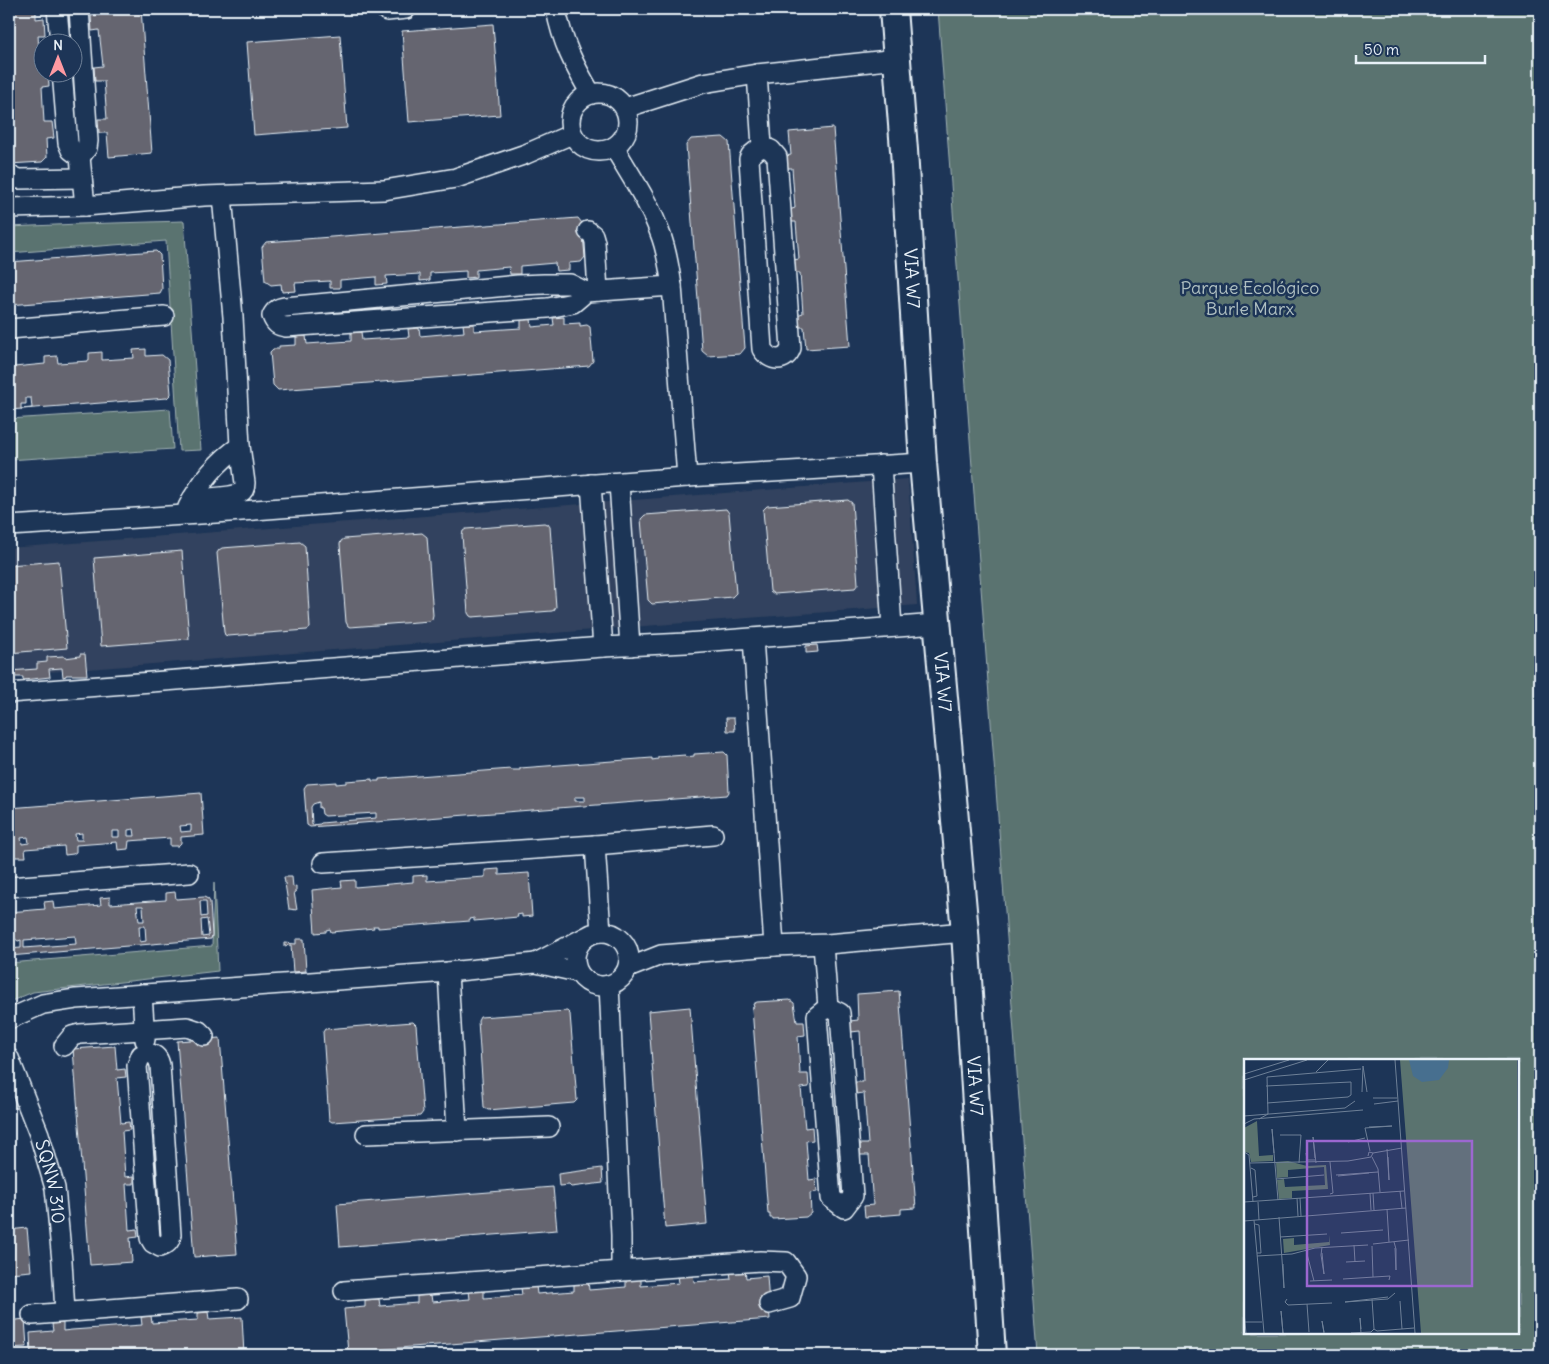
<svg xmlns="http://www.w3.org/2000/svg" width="1549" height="1364" viewBox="0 0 1549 1364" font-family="Delius,sans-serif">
  <rect width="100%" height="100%" fill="#1d3557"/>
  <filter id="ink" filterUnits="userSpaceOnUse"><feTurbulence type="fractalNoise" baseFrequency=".02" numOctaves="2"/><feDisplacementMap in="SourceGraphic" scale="10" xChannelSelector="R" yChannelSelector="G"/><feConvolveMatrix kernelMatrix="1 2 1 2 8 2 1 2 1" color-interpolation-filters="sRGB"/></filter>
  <g filter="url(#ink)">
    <polygon fill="#33435e" points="908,479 917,605 9,675 9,548"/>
    <g fill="#5a736f" stroke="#a1b2b4" fill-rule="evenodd">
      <path d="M938,9H1540V1355H1038ZM1245,1060H1518V1333H1245Z"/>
      <polygon points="184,221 201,450 179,451 166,241 9,253 9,227 79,224"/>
      <polygon points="170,409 173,449 9,460 9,419"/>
      <polygon points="214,882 218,971 33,992 9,1002 9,963 212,946"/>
    </g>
    <g fill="#65656f" stroke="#e8f1f8" fill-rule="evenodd">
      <polygon points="9,9 36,9 36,19 44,18 45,35 38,35 40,70 42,70 42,72 48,72 49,86 42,87 44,122 52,122 54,138 46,139 47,157 42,162 9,164"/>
      <polygon points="98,9 141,9 152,153 109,157 107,133 99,133 98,119 107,119 104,81 95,81 94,67 103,66 99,30 92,31 91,16 99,15"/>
      <polygon points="493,24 500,115 409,122 402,31"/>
      <polygon points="340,35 347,128 254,135 247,42"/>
      <polygon points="833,128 850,346 806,349 804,327 800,327 798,326 797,315 803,313 800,273 794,273 793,260 799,259 796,222 790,222 789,210 795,208 792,168 786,168 785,156 791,155 789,132"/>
      <polygon points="723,137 729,142 745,348 740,354 708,356 702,351 686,145 691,139"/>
      <polygon points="578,218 582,223 585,257 581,262 569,263 569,270 556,271 555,263 520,266 520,274 510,274 509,267 476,270 476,277 466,278 466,271 430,273 430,280 420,281 420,274 386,276 387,284 376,285 376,277 340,280 340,288 330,288 330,281 295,283 296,291 282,292 281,284 271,285 265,281 262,247 266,242"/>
      <polygon points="156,251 160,255 162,289 160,293 9,305 9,262"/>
      <polygon points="564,317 564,324 580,323 580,326 587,325 590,327 593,361 589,366 278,390 273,385 270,352 273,349 279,349 279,346 296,345 296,337 306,336 307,344 351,341 351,333 361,332 362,340 409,337 408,329 419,328 420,336 464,332 463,324 474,324 474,331 521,328 521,320 531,319 532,327 554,325 553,318"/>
      <path d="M146,349V356L162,355L168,360L171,394L167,398L9,410V359H13L14,367L45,364V357L57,356L58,363L89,361V353L102,352V360L134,358L133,350ZM26,398H31L32,408L21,409V404H26Z"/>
      <polygon points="848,500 852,503 858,584 855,588 774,594 770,591 763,510 767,506"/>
      <polygon points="726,509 729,513 736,593 732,597 652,604 648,600 641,519 645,515"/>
      <polygon points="544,523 548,524 550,527 556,607 554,610 552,611 472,617 470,616 468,613 462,535 463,531 466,529"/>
      <polygon points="422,533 427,537 433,615 432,619 430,621 350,627 348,626 346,622 340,544 341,541 344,539"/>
      <polygon points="300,542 305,546 310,628 307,630 228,636 225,635 224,632 217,553 219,550 222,548"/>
      <polygon points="182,551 189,639 101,646 94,558"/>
      <polygon points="59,561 67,648 9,653 9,565"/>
      <polygon points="817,645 818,652 806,653 806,646"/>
      <polygon points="80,654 85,654 87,675 66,675 66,676 63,677 62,668 49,669 50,677 23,680 23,677 14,677 13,680 9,680 9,671 37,669 37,663 47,662 47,657 64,656 65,658 80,656"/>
      <polygon points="726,718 734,718 735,731 727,731"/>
      <path d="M724,752L727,755L729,792L727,795L310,827L307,825L304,788L307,784L336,782V784L346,783V781L372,779V781H379V779L511,769V770H520V768L652,758V760L658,759V757L685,755V757L694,756V754ZM575,797H585V801H575ZM319,802V808H321L322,814L325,816L376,813V818L321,823L320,824L312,825L311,807L313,804Z"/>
      <path d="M201,793L204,835L181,837V843L178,846H170V838L129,841L128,849L118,850L117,842L76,845V852L73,854L65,855L64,846L25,849L26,857H15L13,850L9,851V819H11L9,808ZM191,825V831L181,832L180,826ZM134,829L135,836H128V830ZM112,831H119V837H112ZM82,833V840H76L75,834ZM28,837L29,843L22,844L21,838Z"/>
      <polygon points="499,869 499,875 529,873 532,916 522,917 522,914 517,915 518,917 474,921 474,918 469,919 470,921 378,928 378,926 373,926 374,928 331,932 330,929 326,930 326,932 315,933 312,890 342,887 341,881 355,880 355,887 413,882 413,876 427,875 427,881 485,877 485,870"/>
      <polygon points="284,877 292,877 293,887 296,886 296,892 294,892 297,910 289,909"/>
      <path d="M175,892L176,899L204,897L208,899L210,902L212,935L211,939L9,956V944V949L21,948V940L18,941L14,938L9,943V912L45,909L44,902L53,901L54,909L101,905L100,898L110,897V904L166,900V893ZM200,901H206L207,916L201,917ZM137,906H143L144,921H139ZM207,919L209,936L202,937L201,920ZM139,926H145L146,941L140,942ZM75,936L76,944L24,948V940Z"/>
      <polygon points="296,939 304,939 306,971 293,972 291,945 284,946 284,943 296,944"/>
      <polygon points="899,991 916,1208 901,1209 901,1214 865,1217 864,1206 873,1205 869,1155 860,1155 860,1144 868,1144 864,1093 856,1094 855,1082 863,1082 860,1031 851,1032 850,1021 858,1020 857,994"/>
      <polygon points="790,1000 794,1003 797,1022 804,1022 805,1035 798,1036 800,1074 808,1074 809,1087 801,1088 805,1128 812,1127 813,1140 806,1141 809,1180 816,1179 817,1192 810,1193 811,1213 806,1217 773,1219 773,1218 770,1218 770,1214 768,1214 752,1008 754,1007 753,1004 757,1002"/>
      <polygon points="690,1007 707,1224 665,1228 648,1011"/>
      <polygon points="567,1011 570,1014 577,1100 574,1103 488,1110 484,1107 478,1021 480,1017"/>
      <polygon points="413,1022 416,1025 423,1112 420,1116 332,1122 329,1120 323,1032 325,1029"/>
      <polygon points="220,1038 237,1254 194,1257 177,1041"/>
      <polygon points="115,1046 117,1070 125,1069 126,1077 117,1078 121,1123 129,1122 130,1130 122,1131 125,1177 134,1176 134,1184 126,1184 129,1230 137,1229 138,1237 130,1238 132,1262 90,1265 73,1049"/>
      <polygon points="602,1168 603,1183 571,1187 569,1185 559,1186 558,1174"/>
      <polygon points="553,1187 557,1230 340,1247 337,1204"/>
      <polygon points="27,1228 31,1271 10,1273 11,1277 9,1280 9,1230"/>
      <polygon points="745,1270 746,1278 767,1276 770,1319 348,1352 344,1309 365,1307 365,1300 379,1299 380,1306 417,1303 417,1296 431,1295 432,1302 470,1299 469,1291 484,1290 484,1298 522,1295 521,1288 536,1286 537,1294 574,1291 574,1283 588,1282 589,1290 626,1287 626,1279 641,1278 641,1286 679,1283 678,1275 693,1274 694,1282 731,1279 730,1271"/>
      <polygon points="208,1312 209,1319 242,1317 244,1355 31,1355 30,1333 53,1331 52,1324 63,1323 63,1331 72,1330 142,1325 141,1317 151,1316 152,1323 198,1320 198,1313"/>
      <polygon points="25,1319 27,1347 9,1348 9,1321"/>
    </g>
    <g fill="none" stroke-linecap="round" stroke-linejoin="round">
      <defs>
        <g id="street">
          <polyline points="57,9 60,42"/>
          <polyline points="79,9 88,141 87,148 80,157"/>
          <path d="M556,9C562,42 574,65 591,94"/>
          <polyline points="387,11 406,9"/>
          <polyline points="62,72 68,143 71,150 80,157 85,206"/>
          <polyline points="757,74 762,146"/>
          <circle cx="599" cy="122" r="29"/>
          <polyline points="625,108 703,83 757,74 897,59"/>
          <path d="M762,146L771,150L777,157L791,348C786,363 770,362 762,349L749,159L751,155Z"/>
          <path d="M614,147C630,175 649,202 660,233C667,250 669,268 672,286L687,477"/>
          <polyline points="9,175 18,179 82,178"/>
          <polyline points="9,208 85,206 204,196 384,190 456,178 526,154 572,134"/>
          <polyline points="588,231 593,235 595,242 598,291"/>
          <path d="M586,292L573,303L548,308L286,327C278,326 275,324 272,316C275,310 278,308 285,307L518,285L544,284H570L586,292L672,286"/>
          <polyline points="9,329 164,316"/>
          <polyline points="881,465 892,627"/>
          <polyline points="619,483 630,646"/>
          <polyline points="591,484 603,647"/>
          <path d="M192,499C204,498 230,498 240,493C244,491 245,487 245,483L240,446L233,317L222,196"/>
          <path d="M188,507C200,483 218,461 240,446"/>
          <polyline points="9,526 216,513 687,477 923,463"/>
          <polyline points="753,638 774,946"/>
          <polyline points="9,693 603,647 686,643 937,624"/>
          <polyline points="595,845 601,932"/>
          <polyline points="323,863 595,845 713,835"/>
          <polyline points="9,887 189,873"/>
          <circle cx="602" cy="959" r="27"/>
          <polyline points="823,945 828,1007"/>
          <polyline points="536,963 584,938"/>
          <polyline points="628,968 661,955 774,946 827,944 965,932"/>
          <polyline points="448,972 457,1131"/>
          <polyline points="609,985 621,1235 621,1271"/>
          <polyline points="142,994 145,1040"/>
          <polygon points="828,1007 840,1013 853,1196 844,1208 831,1198 817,1016"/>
          <polyline points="9,1019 43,1004 76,999 448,972 536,963 577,972"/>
          <polyline points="64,1046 72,1036 80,1034 187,1027 199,1031 204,1036"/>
          <path d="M146,1053C154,1054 158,1056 160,1065L171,1235C170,1242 167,1244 160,1247L153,1243L150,1238L137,1066L141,1055Z"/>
          <path id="s1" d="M9,1058L39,1134L55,1188L62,1261L65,1312"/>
          <polyline points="366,1134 549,1127"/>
          <polyline points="344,1291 760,1261 786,1262 796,1276 790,1298 769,1304"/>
          <polyline points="32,1315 238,1299"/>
        </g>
        <g id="secondary">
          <path id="s2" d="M893,9L904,150L923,463L965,932L992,1355"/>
        </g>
      </defs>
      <use href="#street" stroke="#e8f1f8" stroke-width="22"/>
      <use href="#secondary" stroke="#e8f1f8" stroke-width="30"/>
      <use href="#street" stroke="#1d3557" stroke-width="19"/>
      <use href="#secondary" stroke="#1d3557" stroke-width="26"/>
    </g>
  </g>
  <g text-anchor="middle" stroke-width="5" stroke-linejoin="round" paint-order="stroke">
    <g font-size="18" fill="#e8f1f8" stroke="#1d3557">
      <text dy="6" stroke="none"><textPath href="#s2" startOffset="270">VIA W7</textPath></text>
      <text dy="6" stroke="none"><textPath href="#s2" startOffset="675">VIA W7</textPath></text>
      <text dy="6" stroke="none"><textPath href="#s2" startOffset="1080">VIA W7</textPath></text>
      <text dy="6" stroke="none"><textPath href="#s1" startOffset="131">SQNW 310</textPath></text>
    </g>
    <g font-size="18" fill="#afbfc1" stroke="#1d3557">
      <text x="1250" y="294">Parque Ecológico<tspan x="1250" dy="21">Burle Marx</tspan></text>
    </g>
  </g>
  <g transform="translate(1244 1059)">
    <rect width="275" height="275" fill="#1d3557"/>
    <path d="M156,1H273L275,274H177ZM13,62L15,97L29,96V102L7,103L5,94L0,93V69ZM44,102L63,107L82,106L84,130L48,132V139L35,140L33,121L40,120L41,128L81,126L80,108L44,111V118L33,119L32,103ZM85,176L86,186L40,194L39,180L50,179V186L85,183Z" fill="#5a736f"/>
    <path d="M165,1H205L204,9L195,21L178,23L169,17Z" fill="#476f8f"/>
    <path fill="none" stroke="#6e8097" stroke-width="1" d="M151,1L171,274M72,13L84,1M0,15L45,1M0,21L63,1M22,27L107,23V36L104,38L23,44M118,33L119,7L123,33M129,39H153M130,45L154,42M0,57L101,49L111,42M15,60L24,55L23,18L117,10M0,65L10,60L119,51M125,68L148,67M121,69L148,67M121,69L126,92M28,70L34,141M28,70L30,94M36,76H57L55,104M69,78L72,104M69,78L71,99M104,83L121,79M143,90L145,121M0,93L5,96L9,143M62,94L63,101H71M129,94L158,89M128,98L134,110L136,133M144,98L145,121M6,104L104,102L127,98L129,94L125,93L124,97M7,109L11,111L13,137L9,138M92,116L134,113M94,117L125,114M32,120L80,116M156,132L158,149M126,134L127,151M129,134L130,151M86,135L89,134L86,103M53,139L54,157M56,139L57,157M0,143L160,132M14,143L15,161M143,150L145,183M35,158L40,229L39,205M10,161L20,274M0,162L162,149M11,165L15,166L17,194H13M97,174L139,171M36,178L83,175M150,183L152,190V211L151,189M129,185L165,181M110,186L111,203M128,187L129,218M78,188L77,196L80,215L78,194M62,191L70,222M13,197L48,195L71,189L124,186M102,203L121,202M99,220L146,217L145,221M66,222L88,221M144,238L101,243L144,240L151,234M43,240L41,243L44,246L88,244M128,240L130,270M156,242L158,270M63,245L65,273M0,253L2,274M0,263H18M117,270L116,259L117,274M133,272L170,269M80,273L78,262L80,274M39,274L37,252L39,274M107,274L127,273L130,270L133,272"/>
    <path fill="#9c67d0" fill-opacity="0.15" stroke="#9c67d0" stroke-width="2.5" d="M63,82H228V227H63Z"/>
    <rect width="275" height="275" fill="none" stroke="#e8f1f8" stroke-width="2.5"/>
  </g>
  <rect width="1549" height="1364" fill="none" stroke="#1d3557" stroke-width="30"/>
  <rect x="15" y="15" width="1519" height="1334" fill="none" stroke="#e8f1f8" stroke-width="2" filter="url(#ink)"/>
  <g transform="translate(58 58)"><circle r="24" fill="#1d3557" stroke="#6e8097"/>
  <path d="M0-4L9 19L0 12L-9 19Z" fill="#ff9aa2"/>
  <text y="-8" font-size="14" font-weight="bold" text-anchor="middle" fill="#e8f1f8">N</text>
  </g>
  <path d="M1356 55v8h129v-8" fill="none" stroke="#e8f1f8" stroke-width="2.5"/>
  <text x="1364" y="55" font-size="15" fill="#e8f1f8" stroke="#1d3557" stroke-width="4" paint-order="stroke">50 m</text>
</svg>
